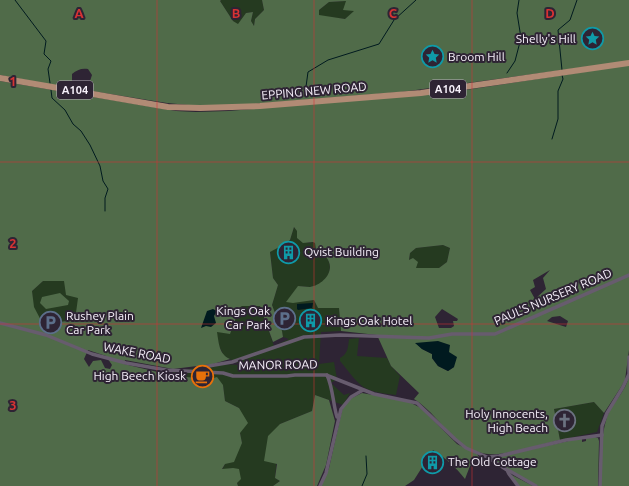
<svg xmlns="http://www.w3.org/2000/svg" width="629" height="486" viewBox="0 0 629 486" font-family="Ubuntu,sans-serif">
  <rect width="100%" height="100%" fill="#2e2434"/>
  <g fill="#253a20">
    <polygon points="221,0 262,0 264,10 255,19 254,26 251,21 253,12 246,13 238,25 233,21 220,1"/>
    <polygon points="346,1 355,11 345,19 319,16 319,10 329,2"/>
    <path d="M294,227L308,243L313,242L315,243C319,248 324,252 327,258C335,271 325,285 310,287C306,287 301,286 298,286L306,301L314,300L318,308H339L341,331L321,332L319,364L334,362L337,379L331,383L344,395L350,393L343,405L315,395L312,411L280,424L275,478L280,481L273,486H238L233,468L222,470L225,464L242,443L240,433L239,408L225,401L223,385L210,379L174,376L173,372L215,364L241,365L224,356L219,346L216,332L235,321L237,309L242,306H260L274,346L289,339L283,337L282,331L272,305L278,285L273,278L270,251L283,245L290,240Z"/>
    <polygon points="443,245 450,248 447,262 439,268 415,268 413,258 409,261 410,253 416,248"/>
    <polygon points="43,281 64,281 79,298 75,320 59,322 55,332 45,328 33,307 32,291"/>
    <path d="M359,338L357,356L387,358L391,366L400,376L396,395C361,391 362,388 340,361V358C348,354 348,347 349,339Z"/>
    <polygon points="594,402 604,413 597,432 560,440 554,409"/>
  </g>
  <g fill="#506b49" fill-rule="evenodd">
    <path d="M0,0H221L220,1L233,21L238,24L246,13L253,12L251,21L254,26L255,19L264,10L262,0H629V61L401,92L230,106H199L167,103L85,90L84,88L90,81L92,75L88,69C81,68 77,70 72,74V86L63,87L0,75ZM346,1L343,10L354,11L345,19L319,15V10L329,2Z"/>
    <path d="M629,65V350L625,380L621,387L604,413L594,402L554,409L560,440C542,444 505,456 488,454C477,453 463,447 455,439C442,426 430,409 414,399L419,393L391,366L377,335L341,331L339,308H318L314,300L293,303L286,302L298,286C302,286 306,287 310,287C323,285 337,270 326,257C324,255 319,252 316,250L315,243L313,242L303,243L297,238V231L294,227L290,240L283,245L270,252L273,278L278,285L272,305L282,331L283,337L273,342L260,306H242L237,309L235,321L230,334L217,332C219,344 219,354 230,359L213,364L173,369L125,360L124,364L174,376L210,379L217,377L223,385L225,401L239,408L248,423L240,433L242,443L234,462L225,464L222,469L233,468L239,469L241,479L237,483L238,486H0V81L176,111L196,112L228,111L452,92ZM443,245L450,248L447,262L439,268H416L418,262L413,258L409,260L410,253L416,248ZM550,270L543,278L546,289L535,299L530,290L535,287L533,280ZM43,281H64L66,295L78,298L75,320L59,322L55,332L45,328L34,307L32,291ZM442,309L458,319L457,321H453L454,326L451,328H439L435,317ZM560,316L568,321L566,327L547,321L552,317ZM416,343L454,367L448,371L438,366L432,358V354L422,349ZM88,350L106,356L112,365L110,369L105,368L101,360L93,361L89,367L84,359Z"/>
    <polygon points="60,293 69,301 68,305 46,309 40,303 42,297"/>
    <path d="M629,376V486H600C601,463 600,439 607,417C612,402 626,392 629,376Z"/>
    <path d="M362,393L407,401L421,408L457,444L477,454L479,457L470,466L465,479C456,467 445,458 433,450L414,480L405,486H321L329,468L343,406L348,400Z"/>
    <polygon points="315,395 329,400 335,421 326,465 317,486 273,486 280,481 275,478 277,464 264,461 268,436 280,424 312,411"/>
    <polygon points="595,437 598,438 599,441 598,486 538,486 512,472 492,458 582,438 582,442 586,441 586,438"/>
    <polygon points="510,474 533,486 519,486"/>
  </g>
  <g fill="#001a1f">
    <polygon points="312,303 313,303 312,308 298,310 297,309 297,304"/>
    <polygon points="213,309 217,311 214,316 216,323 211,327 206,326 201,328 207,311"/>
    <polygon points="438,341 450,345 449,352 457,357 454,367 448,371 438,366 432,358 432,354 422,349 415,343"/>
  </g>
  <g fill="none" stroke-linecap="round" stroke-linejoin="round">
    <g stroke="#001a1f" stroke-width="1">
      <polyline points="15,0 46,41 44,54 51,61 48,69 50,83"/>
      <polyline points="562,70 558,30 570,20 577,0"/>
      <polyline points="507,73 515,61 521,38 517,13 519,0"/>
      <polyline points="51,90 52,98 65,110 73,124 81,131 90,145 100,166 103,181 108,189 105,198 105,211"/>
      <polyline points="305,94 308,72 328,60 379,44 394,20 416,0"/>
      <polyline points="552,139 558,119 558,91 563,79 562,75"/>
      <polyline points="362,486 367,474 366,456"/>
    </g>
    <g stroke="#675c6e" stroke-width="3.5">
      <polyline points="0,323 46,335 92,354 126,363 166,370 223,373 233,376 287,376 295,375 326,375 374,394 417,403 455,439 466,448 487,457 507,470 509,474 518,486"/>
      <polyline points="194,371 197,368 232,362 304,337 340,335 429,338 452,334 495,334 629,275"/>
      <path d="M327,375C333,388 333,404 337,417"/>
      <polyline points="488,457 499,456 566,440 602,435"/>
      <polyline points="508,470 536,486"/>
      <polyline points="320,486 326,473 341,409 351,397 363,390"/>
      <polyline points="600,486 602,426 607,413 623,387 629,374 629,357"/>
    </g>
    <polyline stroke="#b18b75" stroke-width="6" points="0,78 168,107 200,108 260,106 421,93 629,63"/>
  </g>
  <path fill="none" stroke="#d83233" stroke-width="1" stroke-opacity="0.55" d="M157,0V486M314,0V486M472,0V486M0,162H629M0,324H629"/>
  <defs>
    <symbol id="sight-ring" viewBox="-11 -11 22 22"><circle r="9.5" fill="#2e2434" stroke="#0f9aa8" stroke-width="1.5"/><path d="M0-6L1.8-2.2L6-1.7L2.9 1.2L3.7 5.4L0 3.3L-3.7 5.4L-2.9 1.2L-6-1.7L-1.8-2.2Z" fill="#0f9aa8"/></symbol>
    <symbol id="building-ring" viewBox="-11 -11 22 22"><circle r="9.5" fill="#2e2434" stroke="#0f9aa8" stroke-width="1.5"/><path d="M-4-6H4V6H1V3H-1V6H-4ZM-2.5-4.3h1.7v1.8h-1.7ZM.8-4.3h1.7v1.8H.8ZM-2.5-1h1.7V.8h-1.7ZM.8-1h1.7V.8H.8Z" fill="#0f9aa8"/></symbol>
    <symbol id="parking-ring" viewBox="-11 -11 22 22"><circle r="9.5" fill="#2e2434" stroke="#5c6f8a" stroke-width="1.5"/><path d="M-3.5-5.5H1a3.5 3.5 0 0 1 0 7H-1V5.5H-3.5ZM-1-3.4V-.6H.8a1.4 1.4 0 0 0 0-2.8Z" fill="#5c6f8a"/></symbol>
    <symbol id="cafe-ring" viewBox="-11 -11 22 22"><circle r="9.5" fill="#2e2434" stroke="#e8710a" stroke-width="1.5"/><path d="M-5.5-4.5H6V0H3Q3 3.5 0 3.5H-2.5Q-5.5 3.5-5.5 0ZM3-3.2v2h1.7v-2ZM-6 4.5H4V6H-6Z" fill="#e8710a"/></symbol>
    <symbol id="church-ring" viewBox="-11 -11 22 22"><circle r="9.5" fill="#2e2434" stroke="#6b7280" stroke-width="1.5"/><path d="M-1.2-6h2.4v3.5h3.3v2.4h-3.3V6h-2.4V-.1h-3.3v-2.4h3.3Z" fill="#6b7280"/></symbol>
  </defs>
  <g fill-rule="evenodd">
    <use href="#sight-ring" x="580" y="26" width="25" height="25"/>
    <use href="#sight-ring" x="420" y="44" width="25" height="25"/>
    <use href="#building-ring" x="276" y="240" width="25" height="25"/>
    <use href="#parking-ring" x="272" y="306" width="25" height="25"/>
    <use href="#building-ring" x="298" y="308" width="25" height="25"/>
    <use href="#parking-ring" x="38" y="310" width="25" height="25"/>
    <use href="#cafe-ring" x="190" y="364" width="25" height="25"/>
    <use href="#church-ring" x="552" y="408" width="25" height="25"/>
    <use href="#building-ring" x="420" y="450" width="25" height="25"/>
  </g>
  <g text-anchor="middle" stroke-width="4" stroke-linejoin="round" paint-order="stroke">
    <g fill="#2e2434" stroke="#bbb4bf" stroke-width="1">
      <rect x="430" y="80" width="36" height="18" rx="3"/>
      <rect x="57" y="81" width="36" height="18" rx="3"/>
    </g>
    <g font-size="11" font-weight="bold" fill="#f7f1fb">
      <text x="448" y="93">A104</text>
      <text x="75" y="94">A104</text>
    </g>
    <g font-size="12" fill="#f7f1fb" stroke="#2e2434" text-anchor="start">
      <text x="576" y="43" text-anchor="end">Shelly's Hill</text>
      <text x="448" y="61">Broom Hill</text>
      <text x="304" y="256">Qvist Building</text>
      <text x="270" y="315" text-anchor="end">Kings Oak<tspan x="270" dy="14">Car Park</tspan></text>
      <text x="66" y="320">Rushey Plain<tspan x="66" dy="14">Car Park</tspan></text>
      <text x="326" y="325">Kings Oak Hotel</text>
      <text x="186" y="380" text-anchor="end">High Beech Kiosk</text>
      <text x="548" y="418" text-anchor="end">Holy Innocents,<tspan x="548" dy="14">High Beach</tspan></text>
      <text x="448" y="466">The Old Cottage</text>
    </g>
    <g font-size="12" fill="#f7f1fb" stroke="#2e2434">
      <text transform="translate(314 91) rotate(-5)" y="4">EPPING NEW ROAD</text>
      <text transform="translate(553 297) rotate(-23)" y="4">PAUL'S NURSERY ROAD</text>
      <text transform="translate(137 353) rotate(11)" y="4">WAKE ROAD</text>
      <text transform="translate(278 365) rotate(-1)" y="4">MANOR ROAD</text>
    </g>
  </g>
  <g font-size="13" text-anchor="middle" font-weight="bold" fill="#d83233" stroke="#2e2434" stroke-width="4" stroke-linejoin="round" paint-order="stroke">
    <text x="79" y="18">A</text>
    <text x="236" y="18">B</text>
    <text x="393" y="18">C</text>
    <text x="550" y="18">D</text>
    <text x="13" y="86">1</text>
    <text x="13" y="248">2</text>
    <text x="13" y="410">3</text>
  </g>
</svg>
